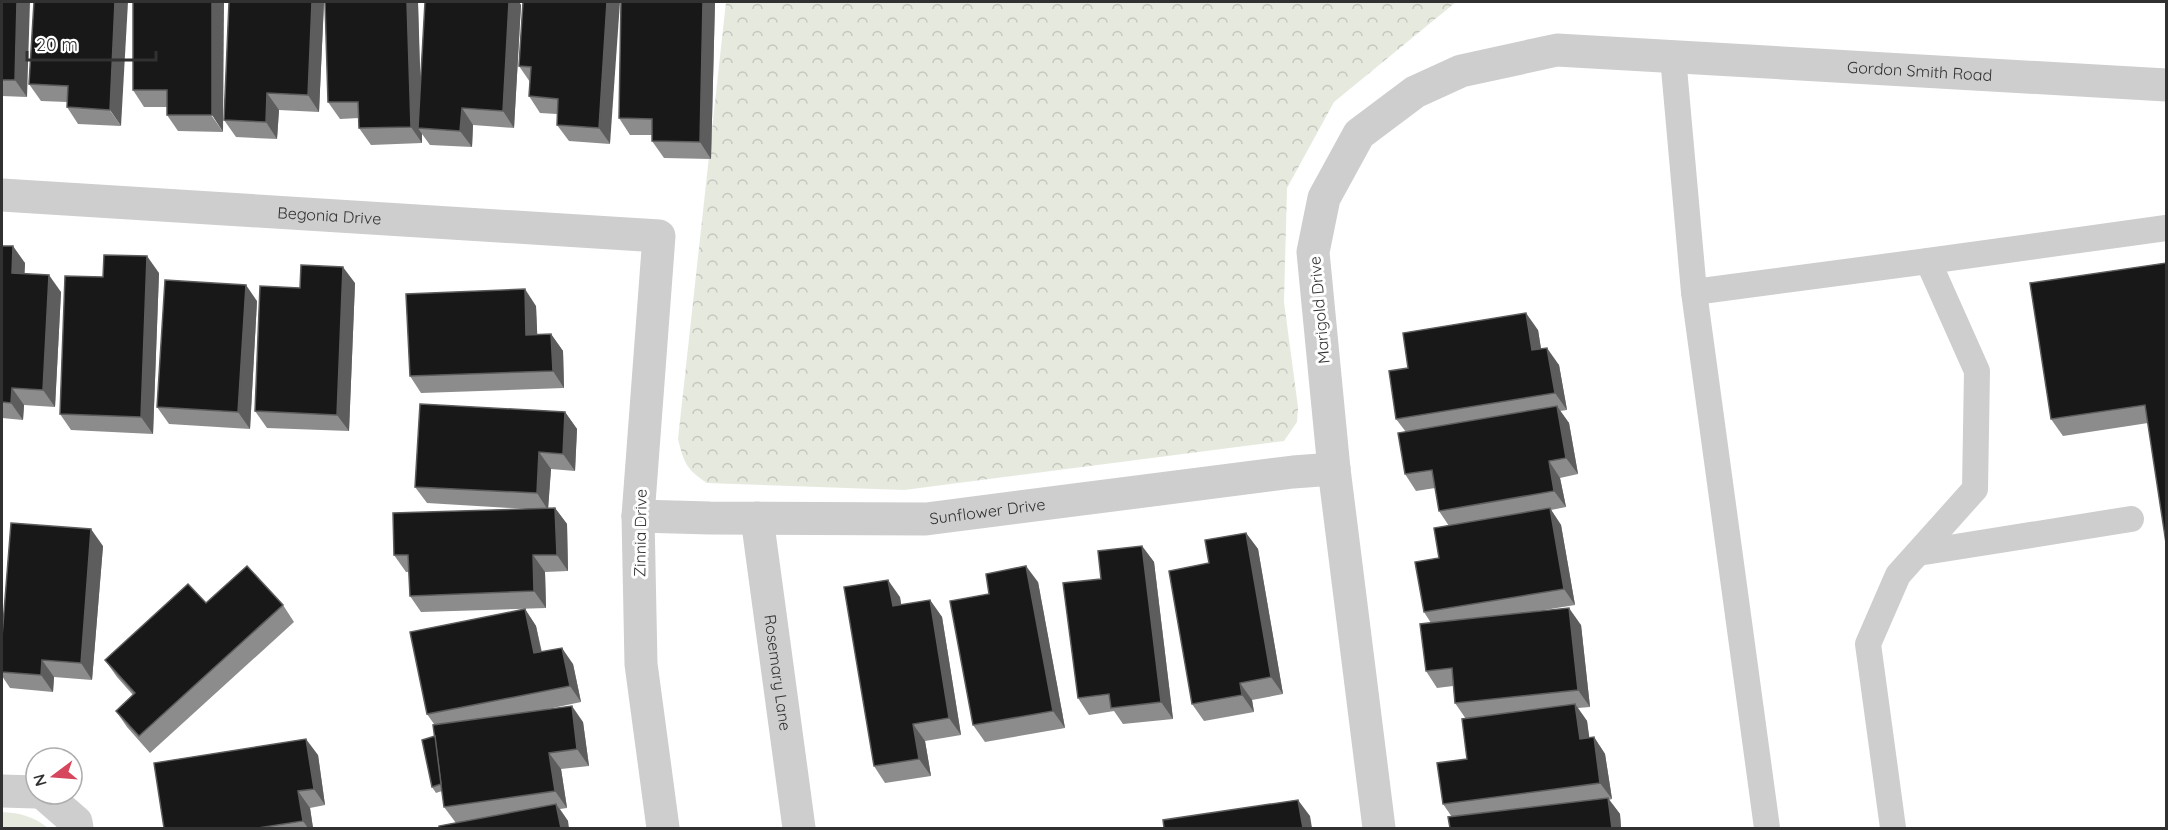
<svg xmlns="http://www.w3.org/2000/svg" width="2168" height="830" viewBox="0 0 2168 830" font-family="Quicksand,sans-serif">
  <defs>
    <pattern id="park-crowns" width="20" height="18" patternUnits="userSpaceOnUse" patternTransform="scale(1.5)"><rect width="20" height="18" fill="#e5e9de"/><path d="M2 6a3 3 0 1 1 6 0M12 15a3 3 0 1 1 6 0" fill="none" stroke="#c5c8bf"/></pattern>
  </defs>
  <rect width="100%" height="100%" fill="#fff"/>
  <path fill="#e5e9de" d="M2,812C20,813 33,816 48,828H2Z"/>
  <path fill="url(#park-crowns)" d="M726,2H1456L1334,102L1287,188L1284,302L1298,407L1297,422L1284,441L904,490L707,483C686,469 684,463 678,439Z"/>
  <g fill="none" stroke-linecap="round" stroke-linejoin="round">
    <g stroke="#cecece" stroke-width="26">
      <polyline points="1673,57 1694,292 1767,828"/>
      <polyline points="1694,292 1928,261"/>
      <polyline points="1918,553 2131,519"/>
      <polyline points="1893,828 1868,644 1898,575 1975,489 1977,371 1928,261 2166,228"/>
    </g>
    <g stroke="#cecece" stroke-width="33">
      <path id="s1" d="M2,195L659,236L638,516L641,664L663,828"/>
      <path id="s2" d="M638,516L710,518L926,519L1293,472L1334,469"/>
      <path id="s3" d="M757,518L799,828"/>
      <polyline points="2,791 36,792"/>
      <polyline points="44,794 76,822 77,828"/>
      <path id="s4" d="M1379,828L1334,469L1313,252L1324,198L1359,134L1415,92L1461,71L1557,50L2166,85"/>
    </g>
  </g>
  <g fill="#8c8c8c">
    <polygon points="2,2 27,97 2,96"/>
    <polygon points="34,2 121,126 78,124 67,107 67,102 41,101 29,84"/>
    <polygon points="133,2 223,132 178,131 167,115 167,107 144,107 133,90"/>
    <polygon points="229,2 324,2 319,112 279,110 277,139 236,137 224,120"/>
    <polygon points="418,2 420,85 425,2 519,2 521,5 514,128 473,125 472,147 430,145 422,134 422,143 371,145 359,128 359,118 340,119 328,102"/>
    <polygon points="523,2 610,144 569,141 557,125 557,114 540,113 529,96 530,82 519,66"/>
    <polygon points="621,2 715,2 711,159 664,158 652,141 652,135 630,135 619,118"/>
    <polygon points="2,246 25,263 24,274 61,292 55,407 24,405 23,420 2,418"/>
    <polygon points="2166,263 2148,423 2063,436 2051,419"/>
    <polygon points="159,273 153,434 71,430 60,414 103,277"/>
    <polygon points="355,283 349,431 267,428 255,411 300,288"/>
    <polygon points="257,301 250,429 169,424 157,407"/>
    <polygon points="536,306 537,334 551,334 563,351 564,388 421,393 410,376"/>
    <polygon points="1538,330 1541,349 1559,365 1567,410 1560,411 1569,423 1578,474 1560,478 1566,507 1551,510 1561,525 1575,605 1538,611 1581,625 1590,707 1578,708 1587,721 1589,738 1594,737 1605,754 1612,799 1609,800 1620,814 1621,828 1450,828 1452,817 1443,804 1467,759 1466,719 1455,703 1453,686 1437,688 1426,671 1431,623 1424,612 1439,558 1449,526 1439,511 1435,488 1416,491 1405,474 1406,432 1396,419 1408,368"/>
    <polygon points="565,412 577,429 575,471 551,469 548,508 555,508 567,524 568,571 545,572 546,608 421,612 410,596 409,572 406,572 394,555 529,509 427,503 415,487"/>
    <polygon points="1246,533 1258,549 1283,694 1252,700 1254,712 1204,721 1192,704 1209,563"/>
    <polygon points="103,546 92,680 54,677 53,692 10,688 2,676 2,637"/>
    <polygon points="1142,546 1154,562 1173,719 1123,724 1114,711 1089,715 1078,698 1101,579"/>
    <polygon points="1038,582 1065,728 985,742 973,725 989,594"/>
    <polygon points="900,597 901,605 930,600 942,617 961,735 925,741 931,776 885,783 874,766"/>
    <polygon points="206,603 283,605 294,622 150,753 127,727 116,711 133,695 117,677 105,660"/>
    <polygon points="525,609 536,626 542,652 573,664 581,702 548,709 583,722 589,766 561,769 567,808 560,809 568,821 456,823 444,807 442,791 436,793 432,787 435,736 434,724 427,714"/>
    <polygon points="318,755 325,805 310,808 313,828 164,828"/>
  </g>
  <g fill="#5d5d5d">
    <polygon points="17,2 30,2 27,97 15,80"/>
    <polygon points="115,2 128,2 121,126 110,110"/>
    <polygon points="212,2 224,2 223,132 212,115"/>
    <polygon points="312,2 324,2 319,112 308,95"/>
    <polygon points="407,2 418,2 422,129 418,128 422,134 422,143 411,127"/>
    <polygon points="509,2 519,2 521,5 514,128 503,111"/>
    <polygon points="607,2 620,2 610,144 599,128"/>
    <polygon points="703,2 715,2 711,159 700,142"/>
    <polygon points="267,93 279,110 277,139 266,122"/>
    <polygon points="462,108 473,125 472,147 460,131"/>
    <polygon points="13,246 25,263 24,290 12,273"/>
    <polygon points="147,256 159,273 153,434 141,417"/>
    <polygon points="343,267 355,283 349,431 337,415"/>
    <polygon points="49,275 61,292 55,407 43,390"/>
    <polygon points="246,285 257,301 250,429 238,412"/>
    <polygon points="525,289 536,306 538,351 526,335"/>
    <polygon points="1526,313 1538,330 1544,367 1532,350"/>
    <polygon points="551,334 563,351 564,388 553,371"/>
    <polygon points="1547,348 1559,365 1567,410 1555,393"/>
    <polygon points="12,388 24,405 23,420 11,403"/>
    <polygon points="1557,406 1569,423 1578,474 1566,458"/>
    <polygon points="565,412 577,429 575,471 563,454"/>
    <polygon points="539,452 551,469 548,510 537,493"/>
    <polygon points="1549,461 1560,478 1566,507 1554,491"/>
    <polygon points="555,508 567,524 568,571 557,555"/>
    <polygon points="1550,508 1561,525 1575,605 1564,589"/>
    <polygon points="91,529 103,546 92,680 81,663"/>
    <polygon points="1246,533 1258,549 1283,694 1271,677"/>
    <polygon points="1142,546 1154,562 1173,719 1161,702"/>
    <polygon points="533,555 545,572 546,608 534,591"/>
    <polygon points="1026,566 1038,582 1065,728 1053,711"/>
    <polygon points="888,580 900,597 904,623 893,606"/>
    <polygon points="930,600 942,617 961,735 949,718"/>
    <polygon points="1569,608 1581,625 1590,707 1578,690"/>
    <polygon points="525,609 536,626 545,670 534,653"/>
    <polygon points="562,648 573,664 581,702 570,686"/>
    <polygon points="42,660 54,677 53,692 41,675"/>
    <polygon points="1240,683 1252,700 1254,712 1242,695"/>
    <polygon points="1575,704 1587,721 1592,756 1580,739"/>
    <polygon points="572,706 583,722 589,766 577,749"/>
    <polygon points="913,724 925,741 931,776 919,759"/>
    <polygon points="1594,737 1605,754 1612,799 1600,783"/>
    <polygon points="306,739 318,755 325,805 314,789"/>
    <polygon points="549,753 561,769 567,808 555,791"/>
    <polygon points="298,791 310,808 313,828 308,828 303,821"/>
    <polygon points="1608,798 1620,814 1621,828 1612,828"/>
    <polygon points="1298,800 1310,816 1312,828 1303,828"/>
    <polygon points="556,804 568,821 569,828 561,828"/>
  </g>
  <g fill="#181818" stroke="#5d5d5d" stroke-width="1.5">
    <polygon points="2,2 17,2 15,80 2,80"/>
    <polygon points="34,2 115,2 110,110 67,107 68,86 29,84"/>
    <polygon points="133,2 212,2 212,115 167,115 167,90 133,90"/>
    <polygon points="229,2 312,2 308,95 267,93 266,122 224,120"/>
    <polygon points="325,2 407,2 411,127 359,128 358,102 328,102"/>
    <polygon points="425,2 509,2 503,111 462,108 460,131 418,128"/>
    <polygon points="523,2 607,2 599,128 557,125 558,99 529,96 531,67 519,66"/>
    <polygon points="621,2 703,2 700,142 652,141 652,119 619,118"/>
    <polygon points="2,246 13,246 12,273 49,275 43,390 12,388 11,403 2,402"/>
    <polygon points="104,255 147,256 141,417 60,414 65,276 103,277"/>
    <polygon points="2166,263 2166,543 2145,405 2051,419 2030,283"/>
    <polygon points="301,265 343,267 337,415 255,411 260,286 300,288"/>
    <polygon points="165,280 246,285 238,412 157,407"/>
    <polygon points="525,289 526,335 551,334 553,371 410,376 406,294"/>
    <polygon points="1526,313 1532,350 1547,348 1555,393 1396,419 1389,371 1408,368 1403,333"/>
    <polygon points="420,404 565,412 563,454 539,452 537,493 415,487"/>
    <polygon points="1557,406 1566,458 1549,461 1554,491 1439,511 1432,470 1405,474 1398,433"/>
    <polygon points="555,508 557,555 533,555 534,591 410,596 408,555 394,555 393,513"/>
    <polygon points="1550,508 1564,589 1424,612 1415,562 1439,558 1434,528"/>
    <polygon points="11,523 91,529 81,663 42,660 41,675 2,672 2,637"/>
    <polygon points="1246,533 1271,677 1240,683 1242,695 1192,704 1169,571 1209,563 1205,540"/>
    <polygon points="1142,546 1161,702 1111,708 1109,694 1078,698 1063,583 1101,579 1098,551"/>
    <polygon points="247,566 283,605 139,736 116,711 135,693 105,660 188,584 206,603"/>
    <polygon points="1026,566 1053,711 973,725 950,601 989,594 986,574"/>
    <polygon points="888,580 893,606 930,600 949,718 913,724 919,759 874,766 844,587"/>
    <polygon points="1569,608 1578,690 1455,703 1452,668 1426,671 1420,624"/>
    <polygon points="525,609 534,653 562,648 570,686 427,714 410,632"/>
    <polygon points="1575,704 1580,739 1594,737 1600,783 1443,804 1437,763 1467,759 1462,719"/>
    <polygon points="572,706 577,749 549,753 555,791 444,807 433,725"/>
    <polygon points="435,736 441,784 432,787 422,740"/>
    <polygon points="306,739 314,789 298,791 303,821 258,828 164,828 154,763"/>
    <polygon points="1608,798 1612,828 1450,828 1448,817"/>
    <polygon points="1298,800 1303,828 1164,828 1163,820"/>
    <polygon points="556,804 561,828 439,828 439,826"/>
  </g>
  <g text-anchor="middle" stroke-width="6" stroke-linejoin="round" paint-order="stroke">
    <g font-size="16" fill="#313131" stroke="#fff">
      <text dy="6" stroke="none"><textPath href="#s4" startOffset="1290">Gordon Smith Road</textPath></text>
      <text dy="6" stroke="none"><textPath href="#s1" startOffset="328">Begonia Drive</textPath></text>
      <text transform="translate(1319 310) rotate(-95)" y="6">Marigold Drive</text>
      <text dy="6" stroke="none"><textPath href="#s2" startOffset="350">Sunflower Drive</textPath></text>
      <text transform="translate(640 533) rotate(-89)" y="6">Zinnia Drive</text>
      <text dy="6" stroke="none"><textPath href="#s3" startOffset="156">Rosemary Lane</textPath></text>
    </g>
  </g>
  <rect width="2168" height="830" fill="none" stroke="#313131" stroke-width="6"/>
  <g transform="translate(54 776) rotate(254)"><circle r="28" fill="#ffffff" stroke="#adadad" stroke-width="1.5"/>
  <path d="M0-4.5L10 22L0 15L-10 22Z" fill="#d6465c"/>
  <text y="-9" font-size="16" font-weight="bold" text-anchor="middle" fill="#313131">N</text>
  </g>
  <path d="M27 51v9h129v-9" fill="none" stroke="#313131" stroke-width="3"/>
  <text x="36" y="51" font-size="18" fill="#313131" stroke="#ffffff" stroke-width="4.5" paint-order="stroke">20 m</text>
</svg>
